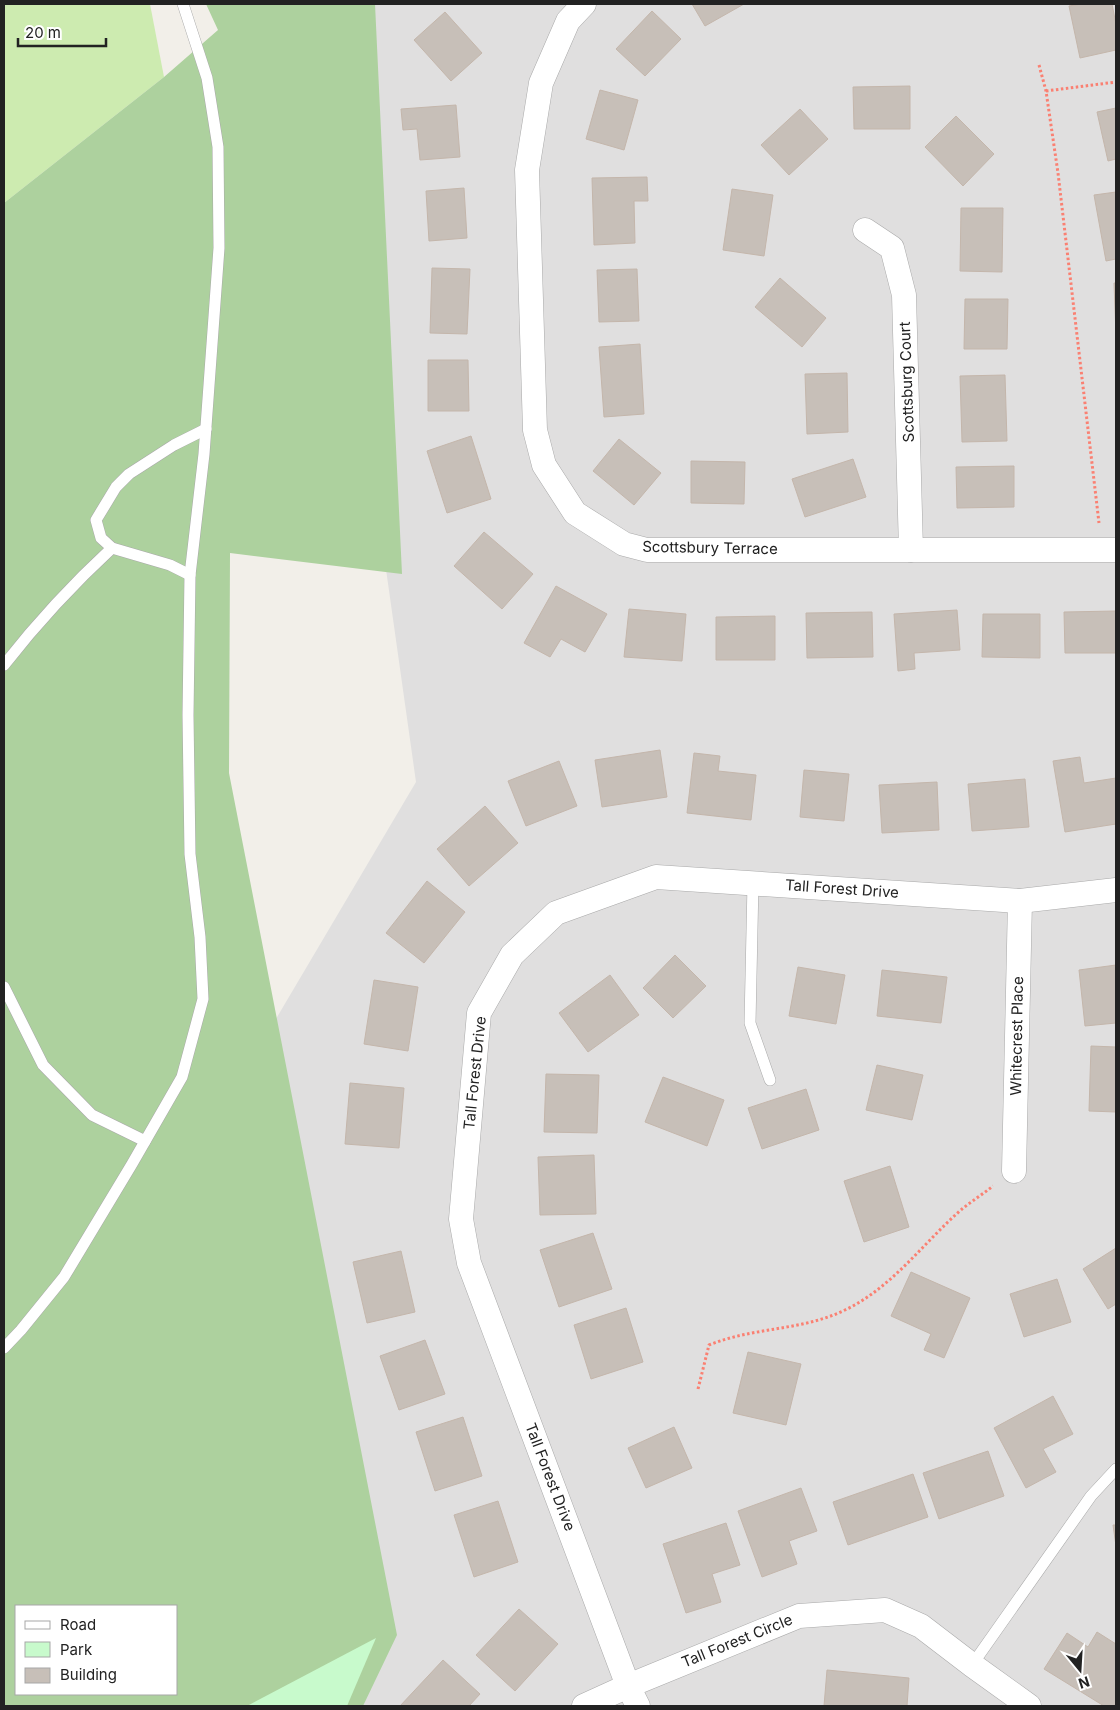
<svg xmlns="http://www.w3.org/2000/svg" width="1120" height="1710" viewBox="0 0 1120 1710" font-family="Inter,sans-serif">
  <rect width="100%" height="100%" fill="#f2efe9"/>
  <polygon fill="#e0dfdf" points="346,4 1116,4 1116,1706 347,1706 231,1095 416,782 338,229"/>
  <polygon fill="#cdebb0" points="4,4 150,4 164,77 4,203"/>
  <path fill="#add19e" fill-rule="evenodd" d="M206,4H375L402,574L230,553L229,773L397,1635L363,1706H4V203L164,77L218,30ZM16,1606H176V1694H16Z"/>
  <polygon fill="#c8facc" points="376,1638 347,1706 247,1706"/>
  <g fill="#c7bfb8" stroke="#c4b6ab">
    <polygon points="692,4 744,4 705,26"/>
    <polygon points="1081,4 1112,4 1116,24 1116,50 1080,58 1069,6"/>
    <polygon points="652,11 681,39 645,76 616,49"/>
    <polygon points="445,12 482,53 451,81 414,40"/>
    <polygon points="910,86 910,129 854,129 853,87"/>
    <polygon points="600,90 638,100 624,150 586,139"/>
    <polygon points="456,105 460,157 420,160 417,129 403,130 401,109"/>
    <polygon points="1116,108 1116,159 1108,161 1097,112"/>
    <polygon points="800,109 828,139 789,175 761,145"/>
    <polygon points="956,116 994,154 963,186 925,147"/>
    <polygon points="647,177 648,201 634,201 635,243 594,245 592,178"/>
    <polygon points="464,188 467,238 429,241 426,191"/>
    <polygon points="732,189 773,195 764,256 723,250"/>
    <polygon points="1116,192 1116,259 1106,261 1094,195"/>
    <polygon points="961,208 1003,208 1002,272 960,271"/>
    <polygon points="432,268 470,269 467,334 430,333"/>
    <polygon points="637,269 639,321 599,322 597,270"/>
    <polygon points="780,278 826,318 802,347 755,307"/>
    <polygon points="1114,283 1116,283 1116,335"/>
    <polygon points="965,299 1008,299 1007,349 964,349"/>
    <polygon points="640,344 644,414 604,417 599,347"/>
    <polygon points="428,360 468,360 469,411 428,411"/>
    <polygon points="847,373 848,432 807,434 805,374"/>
    <polygon points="1005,375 1007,441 962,442 960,376"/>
    <polygon points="471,436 491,499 447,513 427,451"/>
    <polygon points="619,439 661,473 634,505 593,471"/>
    <polygon points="853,459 866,497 805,517 792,479"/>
    <polygon points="691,461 745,462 744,504 691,503"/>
    <polygon points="1014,466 1014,507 957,508 956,467"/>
    <polygon points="484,532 533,574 502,609 454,566"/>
    <polygon points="556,586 607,614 585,652 561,639 550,657 524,643"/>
    <polygon points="629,609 686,614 682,661 624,657"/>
    <polygon points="957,610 960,650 914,653 915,669 898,671 894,614"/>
    <polygon points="1116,611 1116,653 1065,653 1064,612"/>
    <polygon points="872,612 873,657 807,658 806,613"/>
    <polygon points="983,614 1040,614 1040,658 982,657"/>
    <polygon points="775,616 775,660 716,660 716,617"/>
    <polygon points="660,750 667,797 602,807 595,760"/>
    <polygon points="694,753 720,756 718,771 756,775 751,820 687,813"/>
    <polygon points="1080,757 1084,783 1116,778 1116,824 1065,832 1053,761"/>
    <polygon points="559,761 577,806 526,826 508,781"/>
    <polygon points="804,770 849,774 844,821 800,817"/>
    <polygon points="1025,779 1029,827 972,831 968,784"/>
    <polygon points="937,782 939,830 882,833 879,785"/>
    <polygon points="485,806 518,843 469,886 437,849"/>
    <polygon points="427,881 465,912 424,963 386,933"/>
    <polygon points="675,955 706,986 673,1018 643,988"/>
    <polygon points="1116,965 1116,1023 1085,1026 1079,970"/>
    <polygon points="798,967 845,975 836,1024 789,1016"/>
    <polygon points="882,970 947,977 941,1023 877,1016"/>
    <polygon points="610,975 639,1015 588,1052 559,1013"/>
    <polygon points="374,980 418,987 408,1051 364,1044"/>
    <polygon points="1091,1046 1116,1047 1116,1112 1089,1111"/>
    <polygon points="877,1065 923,1075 912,1120 866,1110"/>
    <polygon points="546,1074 599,1075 597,1133 544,1132"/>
    <polygon points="663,1077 724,1100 707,1146 645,1122"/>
    <polygon points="350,1083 404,1088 399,1148 345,1144"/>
    <polygon points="806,1089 819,1130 762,1149 748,1108"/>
    <polygon points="594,1155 596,1214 540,1215 538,1157"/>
    <polygon points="890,1166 909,1227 864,1242 844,1181"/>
    <polygon points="593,1233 612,1289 559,1307 540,1250"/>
    <polygon points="1116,1248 1116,1304 1108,1309 1083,1269"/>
    <polygon points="401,1251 415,1312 367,1323 353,1262"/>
    <polygon points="911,1272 970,1298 944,1358 924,1350 931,1334 891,1316"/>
    <polygon points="1057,1279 1071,1322 1024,1337 1010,1294"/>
    <polygon points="626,1308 643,1362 591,1379 574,1325"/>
    <polygon points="425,1340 445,1394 399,1410 380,1356"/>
    <polygon points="748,1352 801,1364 786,1425 733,1413"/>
    <polygon points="1053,1396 1073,1434 1043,1449 1056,1472 1026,1488 994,1428"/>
    <polygon points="463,1417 482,1476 435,1491 416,1432"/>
    <polygon points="674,1427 692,1468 646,1488 628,1448"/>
    <polygon points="988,1451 1004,1496 939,1519 923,1473"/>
    <polygon points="913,1474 928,1517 848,1545 833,1502"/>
    <polygon points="801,1488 817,1531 789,1541 797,1564 762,1577 738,1511"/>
    <polygon points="498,1501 518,1562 474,1577 454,1515"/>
    <polygon points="726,1523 740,1565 712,1574 721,1602 686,1613 663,1544"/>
    <polygon points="1113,1525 1116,1525 1116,1546"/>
    <polygon points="519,1609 558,1644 515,1691 476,1655"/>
    <polygon points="1097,1632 1116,1644 1116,1703 1114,1706 1104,1706 1044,1669 1067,1633 1088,1647"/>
    <polygon points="443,1660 480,1694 469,1706 400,1706"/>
    <polygon points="827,1670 909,1678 907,1706 824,1706"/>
  </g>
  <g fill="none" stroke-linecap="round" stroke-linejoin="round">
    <defs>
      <g id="lane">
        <polyline points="190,575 170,565 112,548 101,538 96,520 116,487 129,474 174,445 206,429"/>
        <path d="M4,665C37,623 73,584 112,548"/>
        <polyline points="753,883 750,1023 770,1080"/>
        <polyline points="4,987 43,1065 92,1115 145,1141"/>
        <polyline points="4,1348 21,1330 64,1277 132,1164 182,1077 203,999 200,937 190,854 188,715 190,575 204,454 219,248 218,147 207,78 183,4"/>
        <polyline points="972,1665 1091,1496 1116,1469"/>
      </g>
      <g id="street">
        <polyline points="584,4 568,21 541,83 527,170 535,430 544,465 575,513 624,544 647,550 1116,550"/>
        <polyline points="865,230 892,248 904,295 911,550"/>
        <polyline points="1014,1171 1020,901"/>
        <polyline points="584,1706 628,1686 799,1616 885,1610 921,1626 972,1665 1029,1706"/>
        <polyline points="638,1706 628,1686 469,1263 461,1219 479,1013 512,955 556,913 656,877 1020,901 1116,890"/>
      </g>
    </defs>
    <use href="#lane" stroke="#a9a9a9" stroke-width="12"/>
    <use href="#street" stroke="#a9a9a9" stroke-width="25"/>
    <g stroke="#fa8072" stroke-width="3" stroke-dasharray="2.5 2.5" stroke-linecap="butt">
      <polyline points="1039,65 1046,91 1058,173 1099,523"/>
      <polyline points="1046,91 1116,82"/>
      <path d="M698,1389L709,1345C753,1327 802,1331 845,1310C893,1287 923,1243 962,1209C972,1201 983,1194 993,1186"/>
    </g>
    <use href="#lane" stroke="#fff" stroke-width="11"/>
    <use href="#street" stroke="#fff" stroke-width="24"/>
  </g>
  <g text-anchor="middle" stroke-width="4" stroke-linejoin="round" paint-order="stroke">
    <g font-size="15" fill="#222" stroke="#fff">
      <text transform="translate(907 382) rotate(-92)" y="5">Scottsburg Court</text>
      <text transform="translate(710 548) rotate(1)" y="5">Scottsbury Terrace</text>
      <text transform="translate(842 889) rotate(4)" y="5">Tall Forest Drive</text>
      <text transform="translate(1017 1036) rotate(-89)" y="5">Whitecrest Place</text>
      <text transform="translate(475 1073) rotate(-84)" y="5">Tall Forest Drive</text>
      <text transform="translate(550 1477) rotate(69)" y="5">Tall Forest Drive</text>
      <text transform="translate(737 1641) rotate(-22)" y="5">Tall Forest Circle</text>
    </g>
  </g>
  <rect width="1120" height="1710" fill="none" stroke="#222222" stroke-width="10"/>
  <rect x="15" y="1605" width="162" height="90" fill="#ffffff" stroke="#a7a7a7"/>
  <rect x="25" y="1621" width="25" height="8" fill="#ffffff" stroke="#a7a7a7"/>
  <text x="60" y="1630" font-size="15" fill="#222222">Road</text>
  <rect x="25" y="1642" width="25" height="15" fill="#c8facc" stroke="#a7a7a7"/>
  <text x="60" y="1655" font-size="15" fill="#222222">Park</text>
  <rect x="25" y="1668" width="25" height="15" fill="#c7bfb8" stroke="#a7a7a7"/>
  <text x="60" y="1680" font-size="15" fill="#222222">Building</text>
  <g transform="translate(1080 1670) rotate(162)" stroke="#ffffff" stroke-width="4" paint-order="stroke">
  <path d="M0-4L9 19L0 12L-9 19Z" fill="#222222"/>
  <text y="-8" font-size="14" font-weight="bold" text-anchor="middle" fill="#222222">N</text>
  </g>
  <path d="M18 38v8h88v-8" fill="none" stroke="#222222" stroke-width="2.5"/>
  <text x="25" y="38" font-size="15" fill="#222222" stroke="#ffffff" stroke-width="4" paint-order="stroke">20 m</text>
</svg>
